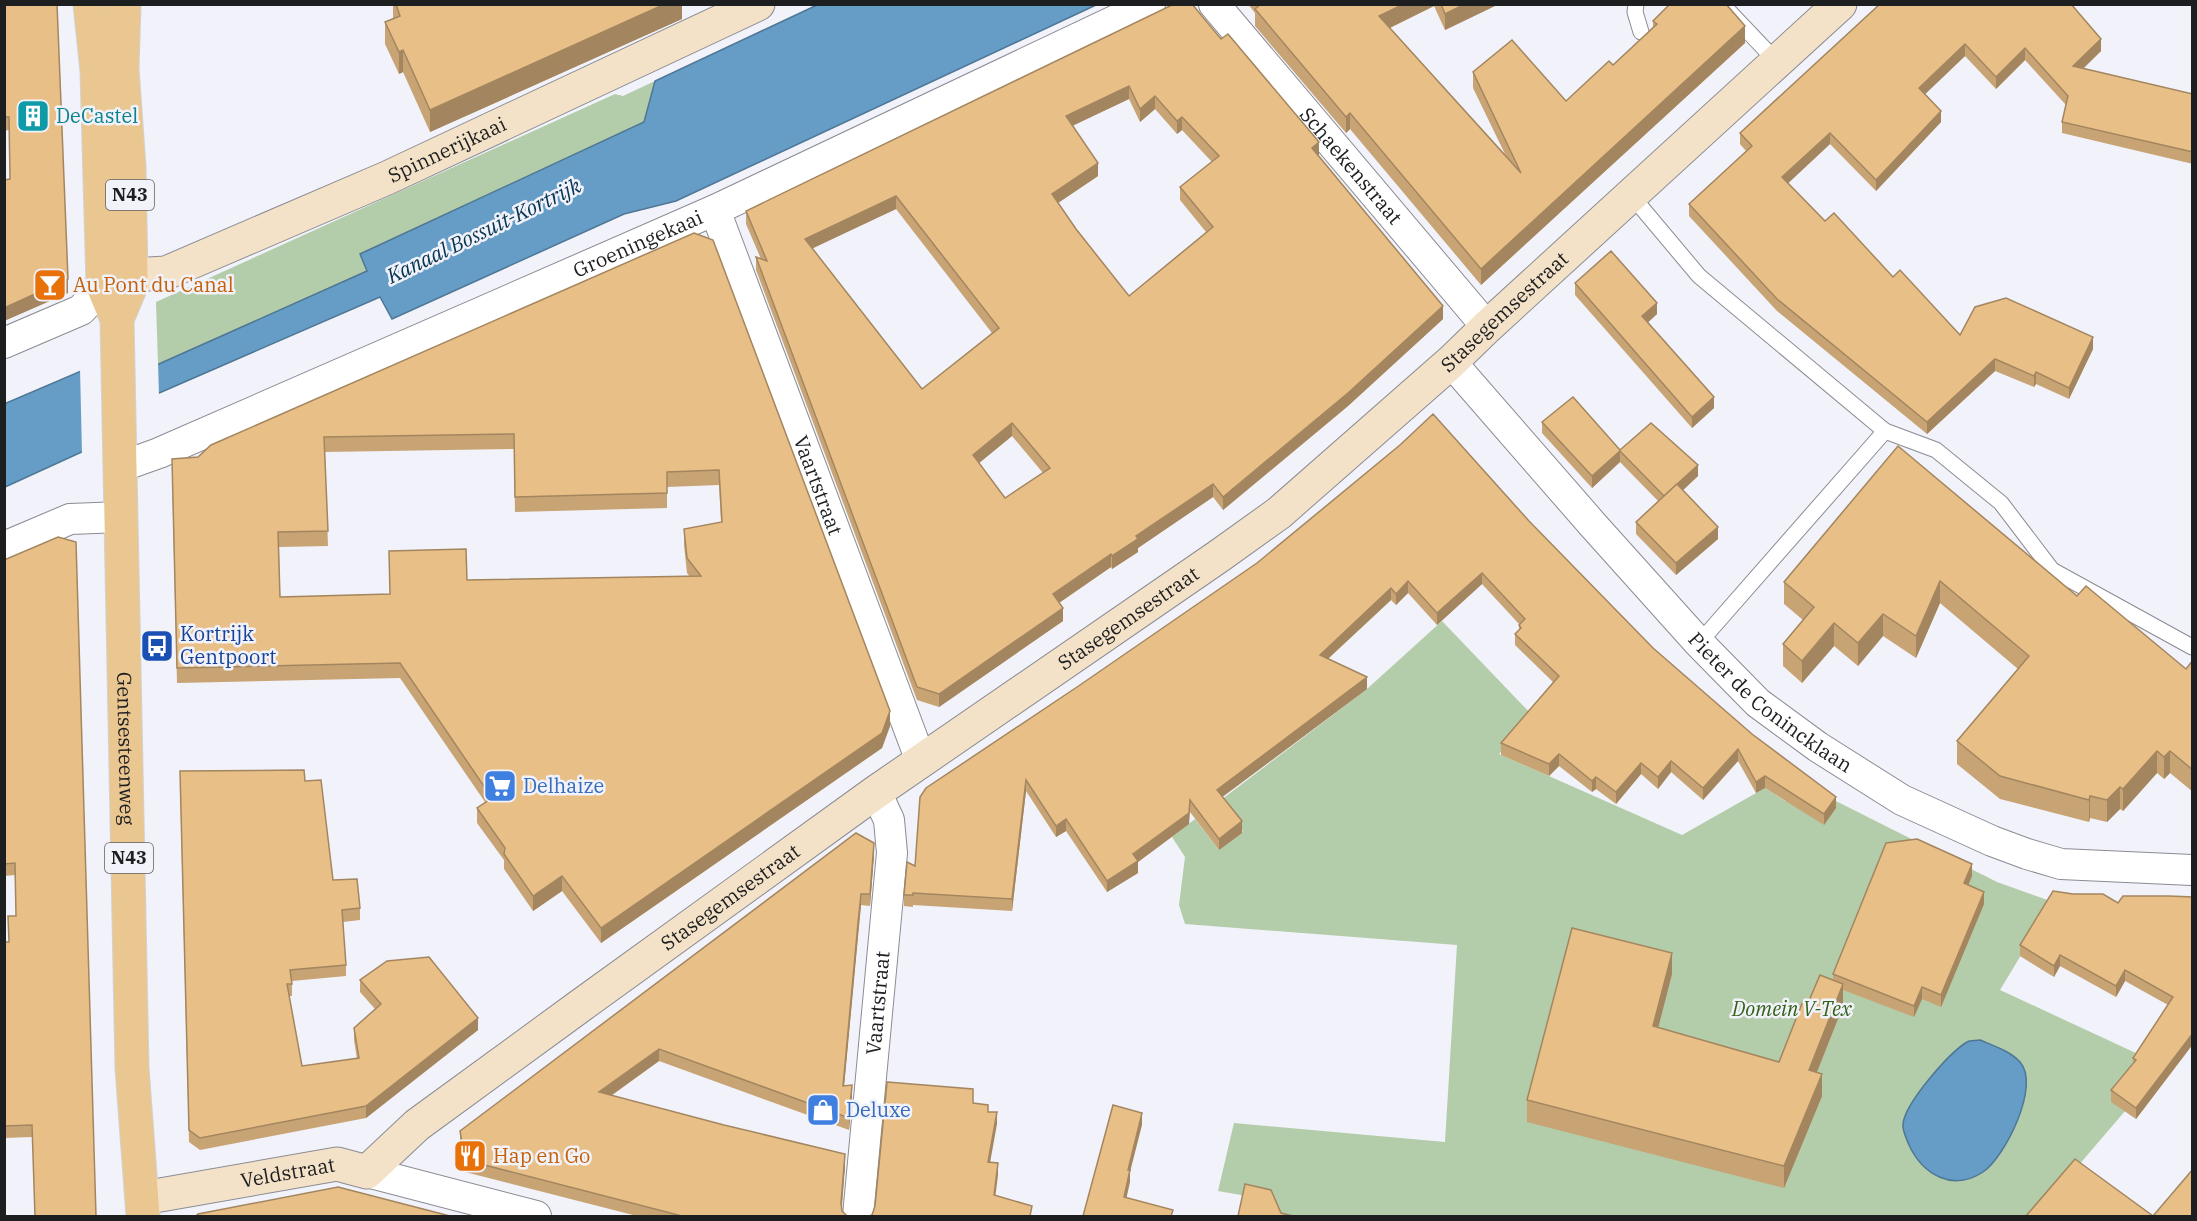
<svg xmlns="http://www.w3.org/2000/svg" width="2197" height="1221" viewBox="0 0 2197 1221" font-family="'IBM Plex Serif',serif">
  <rect width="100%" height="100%" fill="#f1f2fa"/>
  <g fill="#b3cca9">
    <polygon points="655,81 644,122 360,254 368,271 158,364 156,302 615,94 623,96"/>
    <polygon points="1442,621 1533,716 1499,754 1682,835 1765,788 1785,801 1808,787 1997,882 2053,902 2000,990 2138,1054 2130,1067 2150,1082 2035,1216 1277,1216 1270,1200 1218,1191 1234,1123 1445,1142 1457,945 1185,924 1179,905 1185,857 1172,837 1195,819 1219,850 1243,831 1217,803 1367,689"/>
  </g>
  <g fill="#659dc7" stroke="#4f7795" stroke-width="1.5">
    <polygon points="817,5 1096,5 676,201 624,214 392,319 380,297 97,420 97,445 5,487 4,404 95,365 96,392 367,271 360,254 644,122 655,81"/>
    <path d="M1980,1040C1994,1046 2010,1051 2020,1062C2041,1085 2005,1157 1983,1172C1953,1192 1923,1175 1909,1145C1907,1140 1902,1130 1903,1124C1905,1103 1949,1053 1967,1042C1970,1040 1976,1041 1980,1040Z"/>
  </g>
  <polygon fill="#f1f2fa" points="94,362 98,365 99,388 158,362 159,396 100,422 100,447 82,455 80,368"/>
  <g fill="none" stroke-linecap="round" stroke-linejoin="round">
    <defs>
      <g id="lane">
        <polyline points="1636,4 1635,12 1641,32"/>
        <polyline points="1722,4 1776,61"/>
        <polyline points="1631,195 1699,276 1885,431 1936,450 2001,503 2052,570 2192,647"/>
        <polyline points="1699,643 1885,431"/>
      </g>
      <g id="street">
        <path id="s1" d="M1214,4L1487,327"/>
        <path id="s2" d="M715,210L921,761"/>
        <polyline points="4,343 81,310 103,286"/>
        <path id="s3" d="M1451,362L1593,525L1699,643L1758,703L1818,747L1902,800L1992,841L2027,854L2061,864L2192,870"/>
        <path id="s4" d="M120,467L159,453L715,210L1150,4"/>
        <polyline points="4,547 70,519 121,517"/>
        <polyline points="367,1172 536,1216"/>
        <path id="s5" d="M858,1216L892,853L889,820L876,792"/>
      </g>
      <g id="secondary">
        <path id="s6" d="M131,275L166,273L387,178L758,4"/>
        <path id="s7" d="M143,1198L337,1164L367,1172L417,1125L580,1006L876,792L1219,556L1279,513L1451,362L1487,327L1840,4"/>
      </g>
      <g id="primary">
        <path id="s8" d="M90,4L97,71L103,286L117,319L132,1068L143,1216"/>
        <polyline points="117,319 130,288 131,275 129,167 122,69 124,4"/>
      </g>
    </defs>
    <use href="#lane" stroke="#8b8c93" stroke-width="17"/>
    <use href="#street" stroke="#8b8c93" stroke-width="32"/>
    <use href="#secondary" stroke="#8b8c93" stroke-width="35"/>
    <use href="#primary" stroke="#d2d2d2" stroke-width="35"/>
    <use href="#lane" stroke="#fff" stroke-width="15"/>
    <use href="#street" stroke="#fff" stroke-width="30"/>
    <use href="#secondary" stroke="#f4e2c8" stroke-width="33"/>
    <use href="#primary" stroke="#eac690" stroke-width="33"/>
  </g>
  <g fill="#c8a475" fill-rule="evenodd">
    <polygon points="4,4 68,293 4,321 4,180 10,179 9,130 4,131"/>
    <polygon points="393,4 682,4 682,19 430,132 403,72 399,74 385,44 385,22 393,19"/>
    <path d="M1174,4L1319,155V156L1443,319L1348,406L1223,510L1213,497L1138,548V552L1112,569L1111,567L1059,603L1063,621L939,707L917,700L756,270V257L761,259L746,224V211ZM1129,99L1140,122L1155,109L1177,134L1182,130L1212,162L1180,187V200L1206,232L1129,296L1076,229L1058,203L1098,176L1073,125ZM896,209L992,333L922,389L812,248ZM1012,436L1043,473L1005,498L979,463Z"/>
    <polygon points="1248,4 1499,4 1445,30 1434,6 1390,28 1505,154 1473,88 1473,72 1566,101 1613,65 1653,27 1653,21 1745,43 1481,285 1350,129 1346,133 1255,26 1255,13"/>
    <polygon points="1880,4 2101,51 2083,69 2193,94 2193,164 2062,133 2062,122 2066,105 2025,60 1996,89 1965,56 1925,94 1941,122 1876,191 1830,144 1788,183 1825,221 1893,277 1960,335 2093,349 2069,399 2036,384 2034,387 1995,371 1927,434 1777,311 1689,216 1689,204 1746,151 1740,144 1740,133"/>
    <path d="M694,233L890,726L882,748L601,943L562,891L533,911L504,869V860L477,823V808L485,802L400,678L177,683L172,474L198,457ZM514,449L515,512L667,508V487L719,485L721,522L684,529V545L687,573L690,577L467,580L389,594L280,597L279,547L328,546L325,452Z"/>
    <polygon points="1575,283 1657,314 1648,322 1714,408 1692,428 1575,295"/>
    <polygon points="1542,422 1620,450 1698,476 1683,490 1718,539 1676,575 1636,534 1636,522 1658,501 1620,462 1592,488 1542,433"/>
    <polygon points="1898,446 2077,596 2186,669 2193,660 2193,792 2170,773 2164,779 2157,773 2123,811 2120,809 2107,822 2090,818 2089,822 2000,799 1957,764 1957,741 2018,669 1940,603 1916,658 1883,636 1858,666 1834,646 1802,683 1783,666 1783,644 1803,620 1784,604 1784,582"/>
    <polygon points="1529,521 1653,648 1836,808 1824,825 1765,788 1756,793 1738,761 1703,800 1671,772 1658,789 1641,774 1616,804 1596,789 1592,792 1559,766 1549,776 1501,755 1501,743 1553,682 1515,645 1515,634 1519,630 1519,624 1482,584 1437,625 1408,593 1396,605 1391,600 1328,659 1367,689 1222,797 1242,833 1219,850 1190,812 1189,824 1138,862 1138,873 1107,892 1066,831 1056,837 1026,791 1012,911 913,905 913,907 904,906 904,895 915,866 920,797"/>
    <polygon points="58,537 32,1137 4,1138 4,942 9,942 16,916 15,875 4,876 4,560"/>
    <polygon points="305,781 333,880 360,908 360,920 343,922 346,965 346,976 292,981 292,996 289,996 302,1066 357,1059 354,1040 354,1028 375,1009 360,992 360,980 478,1030 366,1118 200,1150 189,1142 180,783"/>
    <polygon points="874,855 870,906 861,905 858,935 844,1086 852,1097 849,1130 659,1061 611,1096 845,1166 842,1207 842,1211 847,1216 637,1216 465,1172 460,1143 460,1131"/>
    <polygon points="1972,876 1968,885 1984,904 1941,1007 1922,999 1914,1017 1843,990 1843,1006 1817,1072 1822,1096 1784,1188 1527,1122 1527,1100 1672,974 1658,1027 1779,1062 1808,1003 1833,980 1833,974"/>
    <polygon points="2193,897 2193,1044 2136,1119 2111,1102 2111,1090 2133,1064 2133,1058 2168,1005 2125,981 2116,997 2060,966 2054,977 2020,956 2020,945 2118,903"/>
  </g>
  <g fill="#a3865f">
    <polygon points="665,4 682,4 682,19 430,132 430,110"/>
    <polygon points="1404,4 1434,4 1434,6 1379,33 1379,16"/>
    <polygon points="1465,4 1499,4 1445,30 1445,14"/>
    <polygon points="1745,26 1745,43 1481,285 1481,269"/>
    <polygon points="2101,39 2101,51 2073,78 2073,66"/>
    <polygon points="1965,44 1965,56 1919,100 1919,88"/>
    <polygon points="2025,48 2025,60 1996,89 1996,77"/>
    <polygon points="403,50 403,72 399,74 399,52"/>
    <polygon points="1129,86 1129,99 1066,129 1066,116"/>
    <polygon points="1155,96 1155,109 1140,122 1140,109"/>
    <polygon points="1941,111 1941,122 1876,191 1876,180"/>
    <polygon points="1350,113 1350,129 1346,133 1346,117"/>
    <polygon points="1182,117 1182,130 1177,134 1177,121"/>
    <polygon points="1830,133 1830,144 1782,189 1782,177"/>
    <polygon points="1319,142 1319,155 1312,161 1312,148"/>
    <polygon points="1098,163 1098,176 1052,207 1052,194"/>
    <polygon points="896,196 896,209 805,252 805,239"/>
    <polygon points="68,279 68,293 4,321 4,308"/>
    <polygon points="1657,303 1657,314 1642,328 1642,316"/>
    <polygon points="1443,306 1443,319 1348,406 1223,510 1223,497"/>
    <polygon points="2093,337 2093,349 2069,399 2069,388"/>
    <polygon points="1995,359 1995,371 1927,434 1927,422"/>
    <polygon points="2036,372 2036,384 2034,387 2034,376"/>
    <polygon points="1714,397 1714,408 1692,428 1692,417"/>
    <polygon points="1012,423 1012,436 973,468 973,455"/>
    <polygon points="1620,451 1620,462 1592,488 1592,476"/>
    <polygon points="1698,465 1698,476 1664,508 1664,496"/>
    <polygon points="1213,484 1213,497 1138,548 1138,552 1112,569 1112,556 1136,536"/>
    <polygon points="1718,527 1718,539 1676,575 1676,563"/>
    <polygon points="1111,554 1111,567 1053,607 1053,594"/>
    <polygon points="1482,573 1482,584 1437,625 1437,613"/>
    <polygon points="1408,581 1408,593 1396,605 1396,594"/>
    <polygon points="1940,581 1940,603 1916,658 1916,636"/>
    <polygon points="1391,588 1391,600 1320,666 1320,655"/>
    <polygon points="1063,608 1063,621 939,707 939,694"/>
    <polygon points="1883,614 1883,636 1858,666 1858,643"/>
    <polygon points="1834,623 1834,646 1802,683 1802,661"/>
    <polygon points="1367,677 1367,689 1217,801 1217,790"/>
    <polygon points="890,711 890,726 882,748 601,943 601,928"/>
    <polygon points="1738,749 1738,761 1703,800 1703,788"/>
    <polygon points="2157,751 2157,773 2123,811 2123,789"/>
    <polygon points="2170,751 2170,773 2164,779 2164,757"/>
    <polygon points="1559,754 1559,766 1549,776 1549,764"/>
    <polygon points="1671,761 1671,772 1658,789 1658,777"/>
    <polygon points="1641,763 1641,774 1616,804 1616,792"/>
    <polygon points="1765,776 1765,788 1756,793 1756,782"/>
    <polygon points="1596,777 1596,789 1592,792 1592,781"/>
    <polygon points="1026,780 1026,791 1012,911 1012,899"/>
    <polygon points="2120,787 2120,809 2107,822 2107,800"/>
    <polygon points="2090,796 2090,818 2089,822 2089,800"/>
    <polygon points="1836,797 1836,808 1824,825 1824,814"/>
    <polygon points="1190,800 1189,824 1138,862 1138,873 1107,892 1107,881"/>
    <polygon points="1066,819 1066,831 1056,837 1056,826"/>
    <polygon points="1242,821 1242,833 1219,850 1219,839"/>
    <polygon points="874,843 874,855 870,906 870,894"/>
    <polygon points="1972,864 1972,876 1964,895 1964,883"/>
    <polygon points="562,876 562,891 533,911 533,896"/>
    <polygon points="1984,892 1984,904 1941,1007 1941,995"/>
    <polygon points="861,894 861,905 843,1098 843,1086"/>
    <polygon points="1672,953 1672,974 1653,1048 1653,1026"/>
    <polygon points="2060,955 2060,966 2054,977 2054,966"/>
    <polygon points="2125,970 2125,981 2116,997 2116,986"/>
    <polygon points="1843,984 1843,1006 1809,1092 1809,1070"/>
    <polygon points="1922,987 1922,999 1914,1017 1914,1006"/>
    <polygon points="478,1018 478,1030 366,1118 366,1106"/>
    <polygon points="2193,1033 2193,1044 2136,1119 2136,1108"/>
    <polygon points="659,1049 659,1061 599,1104 599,1092"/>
    <polygon points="1822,1074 1822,1096 1784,1188 1784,1166"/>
    <polygon points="852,1085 852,1097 849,1130 849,1118"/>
    <polygon points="997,1112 997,1124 988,1174 988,1162"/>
    <polygon points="1142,1113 1142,1125 1130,1172 1130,1182 1124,1209 1124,1197 1128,1170"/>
    <polygon points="845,1154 845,1166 841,1214 841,1203"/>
    <polygon points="998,1163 998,1175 994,1207 994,1195"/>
  </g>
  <g fill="#e9bf88" stroke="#a3865f" stroke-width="1.5" fill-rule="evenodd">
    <polygon points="4,4 57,4 68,279 4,308 4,180 10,179 9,117 4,117"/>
    <polygon points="396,4 665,4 430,110 403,50 399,52 385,22 400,16"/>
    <path d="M1174,4H1192L1221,39L1228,34L1319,142L1312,148L1443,306L1348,393L1223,497L1213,484L1136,536L1138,539L1112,556L1111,554L1053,594L1063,608L939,694L917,687L756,257L767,261L746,211ZM1129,86L1140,109L1155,96L1177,121L1182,117L1219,156L1180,187L1213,227L1129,296L1076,229L1052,194L1098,163L1066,116ZM896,196L999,328L922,389L805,239ZM1012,423L1050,468L1005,498L973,455Z"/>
    <polygon points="1261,4 1404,4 1379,16 1521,173 1473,72 1512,40 1566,101 1609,61 1613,65 1657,24 1653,21 1670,4 1726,4 1745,26 1481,269 1350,113 1346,117 1255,9"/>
    <polygon points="1441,4 1465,4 1445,14"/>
    <polygon points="1880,4 2071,4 2101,39 2073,66 2193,94 2193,152 2062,122 2068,96 2025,48 1996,77 1965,44 1919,88 1941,111 1876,180 1830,133 1782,177 1825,221 1834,213 1893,277 1900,270 1960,335 1975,307 2006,298 2093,337 2069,388 2036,372 2034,376 1995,359 1927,422 1777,299 1689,204 1752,146 1740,133"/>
    <path d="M694,233L713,240L890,711L882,733L601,928L562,876L533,896L504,854L505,848L477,808L492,798L400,663L177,668L172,459L198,457L211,445ZM514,434L515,497L667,493V472L719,470L722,522L684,529L687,558L701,576L467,580L466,549L389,551L390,594L280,597L278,532L328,531L324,437Z"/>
    <polygon points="1611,251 1657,303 1642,316 1714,397 1692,417 1575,283"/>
    <polygon points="1573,397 1620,450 1651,423 1698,465 1664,496 1620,451 1592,476 1542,422"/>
    <polygon points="1433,414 1529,521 1653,648 1752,734 1836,797 1824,814 1765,776 1756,782 1738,749 1703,788 1671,761 1658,777 1641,763 1616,792 1596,777 1592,781 1559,754 1549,764 1501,743 1559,676 1515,634 1521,628 1519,625 1525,619 1482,573 1437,613 1408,581 1396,594 1391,588 1320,655 1367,677 1217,790 1242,821 1219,839 1190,800 1189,813 1133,854 1138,861 1107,881 1066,819 1056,826 1026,780 1012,899 913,893 913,895 904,895 907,862 915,866 920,797 926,788 1080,685 1257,563 1400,445"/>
    <polygon points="1898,446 2077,596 2086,586 2186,669 2193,660 2193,770 2170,751 2164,757 2157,751 2123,789 2120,787 2107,800 2090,796 2089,800 2000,776 1957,741 2029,656 1940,581 1916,636 1883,614 1858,643 1834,623 1802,661 1783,644 1814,607 1784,582"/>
    <polygon points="1677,484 1718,527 1676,563 1636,522"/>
    <polygon points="58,537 76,542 96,1216 35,1216 32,1125 4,1126 4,942 9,942 8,916 16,916 15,863 4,864 4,560"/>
    <polygon points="304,770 305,781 321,780 333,880 357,879 360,908 342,910 346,965 290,970 292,984 287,984 302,1066 359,1058 354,1028 381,1004 360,980 387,961 429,957 478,1018 366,1106 200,1138 189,1130 180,771"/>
    <polygon points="856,833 874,843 870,894 861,894 858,923 843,1086 852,1085 849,1118 659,1049 599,1092 724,1125 845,1154 841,1203 842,1211 847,1216 682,1216 465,1160 460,1131"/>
    <polygon points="1917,839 1972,864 1964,883 1984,892 1941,995 1922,987 1914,1006 1833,974 1886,843"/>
    <polygon points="2053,891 2073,894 2103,894 2118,903 2123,896 2169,896 2193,897 2193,1033 2136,1108 2111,1090 2136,1060 2133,1058 2173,997 2125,970 2116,986 2060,955 2054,966 2020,945"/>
    <polygon points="1572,928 1672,953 1653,1026 1779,1062 1803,1001 1808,1003 1820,975 1843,984 1809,1070 1822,1074 1784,1166 1527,1100"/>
    <polygon points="887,1082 973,1089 973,1103 988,1105 988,1112 997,1112 988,1162 998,1163 994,1195 1032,1206 1030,1216 869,1216 872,1215 875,1206"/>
    <polygon points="1113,1105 1142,1113 1128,1170 1130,1170 1124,1197 1173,1210 1171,1216 1083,1216"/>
    <polygon points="2075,1159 2153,1216 2026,1216"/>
    <polygon points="2193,1169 2193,1216 2153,1216"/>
    <polygon points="1245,1184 1271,1190 1281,1213 1293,1216 1238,1216"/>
    <polygon points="338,1187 450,1216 196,1216 198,1214"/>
  </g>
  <defs>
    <symbol id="building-square" viewBox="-11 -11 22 22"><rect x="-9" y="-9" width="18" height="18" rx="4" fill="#0f9aa8" stroke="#f1f2fa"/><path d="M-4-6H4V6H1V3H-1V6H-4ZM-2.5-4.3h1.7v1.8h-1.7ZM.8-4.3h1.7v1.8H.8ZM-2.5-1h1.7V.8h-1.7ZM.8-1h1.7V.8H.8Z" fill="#fff"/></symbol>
    <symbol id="bar-square" viewBox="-11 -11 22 22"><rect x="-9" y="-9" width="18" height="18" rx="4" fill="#e8710a" stroke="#f1f2fa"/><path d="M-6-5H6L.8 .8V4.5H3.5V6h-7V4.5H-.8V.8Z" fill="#fff"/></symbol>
    <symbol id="bus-square" viewBox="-11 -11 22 22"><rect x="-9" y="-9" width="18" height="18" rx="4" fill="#1a4fb4" stroke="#f1f2fa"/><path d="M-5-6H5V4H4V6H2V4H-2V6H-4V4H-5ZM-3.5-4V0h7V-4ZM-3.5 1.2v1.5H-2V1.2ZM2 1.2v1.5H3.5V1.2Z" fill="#fff"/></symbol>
    <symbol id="supermarket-square" viewBox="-11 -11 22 22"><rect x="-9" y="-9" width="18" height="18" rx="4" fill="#3f7fe0" stroke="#f1f2fa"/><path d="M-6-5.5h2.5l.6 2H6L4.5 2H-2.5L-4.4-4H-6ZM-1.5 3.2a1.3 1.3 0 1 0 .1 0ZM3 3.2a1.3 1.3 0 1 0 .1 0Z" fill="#fff"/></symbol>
    <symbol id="shop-square" viewBox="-11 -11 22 22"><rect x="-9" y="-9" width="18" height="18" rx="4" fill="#3f7fe0" stroke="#f1f2fa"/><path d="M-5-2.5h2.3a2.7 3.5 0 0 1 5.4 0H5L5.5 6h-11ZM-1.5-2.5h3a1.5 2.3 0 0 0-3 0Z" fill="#fff"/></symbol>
    <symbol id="restaurant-square" viewBox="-11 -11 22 22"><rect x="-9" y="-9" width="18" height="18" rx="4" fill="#e8710a" stroke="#f1f2fa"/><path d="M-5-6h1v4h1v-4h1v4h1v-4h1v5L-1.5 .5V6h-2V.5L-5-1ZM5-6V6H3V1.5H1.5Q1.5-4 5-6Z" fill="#fff"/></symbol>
  </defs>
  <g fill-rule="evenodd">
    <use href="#building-square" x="14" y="97" width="38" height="38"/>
    <use href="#bar-square" x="31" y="266" width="38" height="38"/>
    <use href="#bus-square" x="138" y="627" width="38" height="38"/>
    <use href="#supermarket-square" x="481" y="767" width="38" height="38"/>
    <use href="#shop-square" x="804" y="1091" width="38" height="38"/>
    <use href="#restaurant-square" x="451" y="1137" width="38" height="38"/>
  </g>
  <g text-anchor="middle" stroke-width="5" stroke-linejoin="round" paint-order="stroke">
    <g fill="#f1f2fa" stroke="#5d5e61" stroke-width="1.5">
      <rect x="106" y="180" width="48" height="30" rx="4.5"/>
      <rect x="105" y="843" width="48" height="30" rx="4.5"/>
    </g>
    <g font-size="18" font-weight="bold" fill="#1d1e20">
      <text x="130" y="201">N43</text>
      <text x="129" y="864">N43</text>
    </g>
    <g font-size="20" fill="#0d838f" stroke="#f1f2fa" text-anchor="start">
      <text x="56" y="123">DeCastel</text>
    </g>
    <g font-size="20" fill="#1d1e20" stroke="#f1f2fa">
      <text dy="7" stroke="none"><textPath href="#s6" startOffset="342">Spinnerijkaai</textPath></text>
      <text dy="7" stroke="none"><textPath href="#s1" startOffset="212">Schaekenstraat</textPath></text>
      <text dy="7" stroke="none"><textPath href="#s4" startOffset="564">Groeningekaai</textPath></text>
      <text dy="7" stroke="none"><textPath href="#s7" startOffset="1656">Stasegemsestraat</textPath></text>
      <text dy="7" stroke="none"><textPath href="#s2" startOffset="294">Vaartstraat</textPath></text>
      <text dy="7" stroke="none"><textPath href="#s7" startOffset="1170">Stasegemsestraat</textPath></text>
      <text dy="7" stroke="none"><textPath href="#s3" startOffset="468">Pieter de Conincklaan</textPath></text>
      <text dy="7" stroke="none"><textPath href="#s8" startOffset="748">Gentsesteenweg</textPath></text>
      <text dy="7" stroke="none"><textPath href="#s7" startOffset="684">Stasegemsestraat</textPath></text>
      <text dy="7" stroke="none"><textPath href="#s5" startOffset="214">Vaartstraat</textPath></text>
      <text dy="7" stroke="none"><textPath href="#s7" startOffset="147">Veldstraat</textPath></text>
    </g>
    <g font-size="20" fill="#c56008" stroke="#f1f2fa" text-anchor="start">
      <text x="73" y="292">Au Pont du Canal</text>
      <text x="493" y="1163">Hap en Go</text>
    </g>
    <g font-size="20" fill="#164399" stroke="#f1f2fa" text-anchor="start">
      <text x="180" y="641">Kortrijk<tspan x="180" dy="23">Gentpoort</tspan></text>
    </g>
    <g font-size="20" fill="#366cbe" stroke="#f1f2fa" text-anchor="start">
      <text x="523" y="793">Delhaize</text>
      <text x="846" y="1117">Deluxe</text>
    </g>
    <g font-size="20" font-style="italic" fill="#326217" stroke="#f1f2fa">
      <text x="1792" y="1016">Domein V-Tex</text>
    </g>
    <g font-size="21" font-style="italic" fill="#073552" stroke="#f1f2fa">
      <text transform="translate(484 231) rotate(-26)" y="7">Kanaal Bossuit-Kortrijk</text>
    </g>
  </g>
  <rect width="2197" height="1221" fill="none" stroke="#1d1e20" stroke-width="12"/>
</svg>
